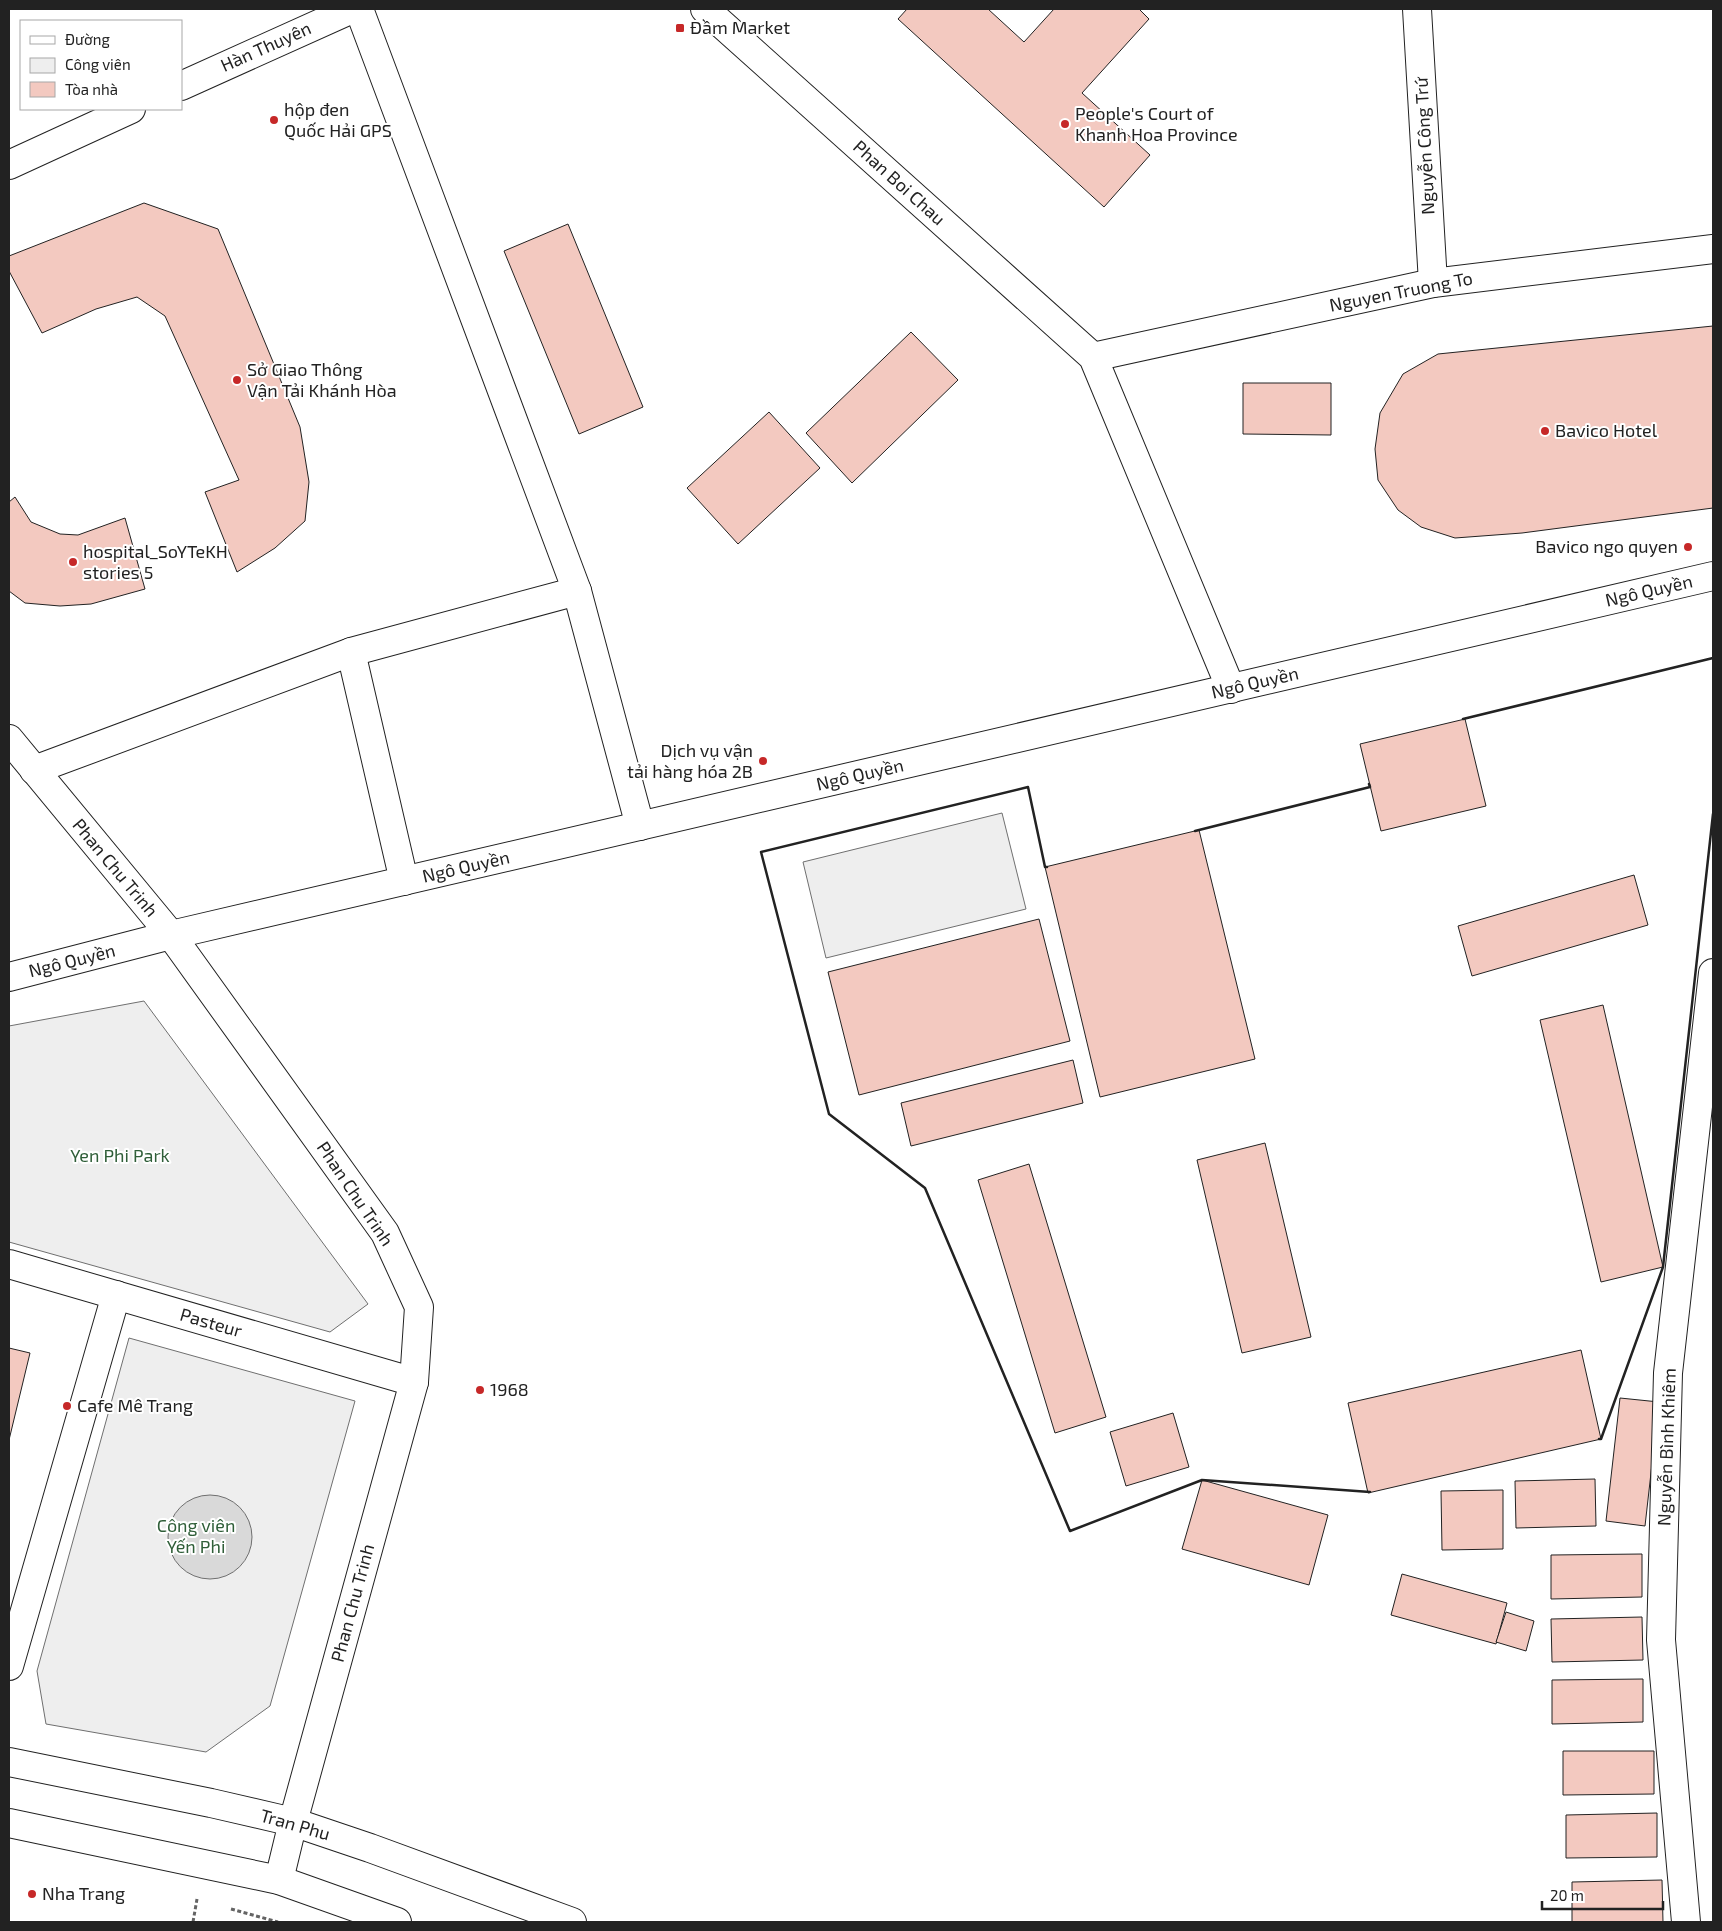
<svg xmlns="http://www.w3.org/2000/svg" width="1722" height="1931" viewBox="0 0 1722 1931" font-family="'Exo 2',sans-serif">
  <rect width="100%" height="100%" fill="#fff"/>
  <g fill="#eee" stroke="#6f6f6f">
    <polygon points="1002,813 1026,909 826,958 803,862"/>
    <polygon points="144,1001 368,1304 330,1332 9,1242 9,1026"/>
    <polygon points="129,1338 355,1401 270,1706 206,1752 46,1724 37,1671"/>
  </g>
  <circle fill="#d9d9d9" stroke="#6f6f6f" cx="210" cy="1537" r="42"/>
  <g fill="#f3c9c0" stroke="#222">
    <polygon points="907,9 988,9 1024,42 1054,9 1139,9 1149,19 1082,93 1150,155 1104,207 898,19"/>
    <polygon points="144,203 218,229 300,427 309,482 305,521 275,548 237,572 205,492 239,480 165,316 137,297 96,309 42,333 9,271 9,256"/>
    <polygon points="568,224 643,407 579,434 504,251"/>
    <polygon points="1713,326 1713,508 1522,533 1455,538 1421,527 1398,510 1378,480 1375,449 1380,413 1403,374 1438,354"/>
    <polygon points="911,332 958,380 852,483 806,433"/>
    <polygon points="1243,383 1331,383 1331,435 1243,434"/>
    <polygon points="769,412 820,468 738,544 687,488"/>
    <polygon points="15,497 31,522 60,534 78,535 125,518 145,589 91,604 60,606 25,603 9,591 9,502"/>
    <polygon points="1465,719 1486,806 1381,831 1360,744"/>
    <polygon points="1199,830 1255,1059 1100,1097 1045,867"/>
    <polygon points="1634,875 1648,925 1472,976 1458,926"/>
    <polygon points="1039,919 1070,1041 859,1095 828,972"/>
    <polygon points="1603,1005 1663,1267 1601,1282 1540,1020"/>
    <polygon points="1073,1060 1083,1103 911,1146 901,1103"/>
    <polygon points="1265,1143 1311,1337 1242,1353 1197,1160"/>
    <polygon points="1029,1164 1106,1417 1055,1433 978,1180"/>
    <polygon points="9,1348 30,1353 9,1440"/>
    <polygon points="1581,1350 1601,1439 1368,1493 1348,1403"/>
    <polygon points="1620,1398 1659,1402 1645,1526 1606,1521"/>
    <polygon points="1173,1413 1189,1467 1126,1486 1110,1432"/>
    <polygon points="1595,1479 1596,1526 1516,1528 1515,1481"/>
    <polygon points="1202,1480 1328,1515 1309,1585 1182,1549"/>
    <polygon points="1503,1490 1503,1549 1442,1550 1441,1491"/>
    <polygon points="1642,1554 1642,1597 1551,1599 1551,1555"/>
    <polygon points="1402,1574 1507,1603 1496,1644 1391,1615"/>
    <polygon points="1506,1612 1534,1621 1526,1651 1496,1642"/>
    <polygon points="1642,1617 1643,1660 1552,1662 1551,1619"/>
    <polygon points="1643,1679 1643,1722 1552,1724 1552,1680"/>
    <polygon points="1563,1751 1654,1751 1654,1794 1563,1795"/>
    <polygon points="1657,1813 1657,1857 1566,1858 1566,1815"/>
    <polygon points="1662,1880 1663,1922 1572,1922 1572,1882"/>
  </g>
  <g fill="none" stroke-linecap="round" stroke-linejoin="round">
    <defs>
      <g id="minor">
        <polyline points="705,9 1093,357 1231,689"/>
        <polyline points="1417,9 1433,283"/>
        <polyline points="181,86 352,9"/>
        <polyline points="9,165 131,109"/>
        <polyline points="1093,357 1433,283 1713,249"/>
        <polyline points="577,591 640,826"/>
        <polyline points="351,652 404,881"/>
        <polyline points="34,770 351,652 577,591 359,9"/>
        <polyline points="171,935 1713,576"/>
        <polyline points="9,1666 116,1295"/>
        <polyline points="1686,1922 1661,1640 1668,1373 1713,973"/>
      </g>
      <g id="tertiary">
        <polyline points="9,739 171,935 385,1233 419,1307 414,1382 293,1822"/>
        <polyline points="9,977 171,935"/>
        <polyline points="9,1264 414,1382"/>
      </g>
      <g id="primary">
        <polyline points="9,1762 211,1803 293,1822 370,1848 572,1922"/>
        <polyline points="9,1823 279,1880 397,1922"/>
        <polyline points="279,1880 293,1822"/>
      </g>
    </defs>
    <use href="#minor" stroke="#222" stroke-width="30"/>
    <use href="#tertiary" stroke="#222" stroke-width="30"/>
    <use href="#primary" stroke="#222" stroke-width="30"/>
    <g stroke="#646464" stroke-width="3" stroke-dasharray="4 2.5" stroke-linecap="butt">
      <polyline points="231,1909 278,1922"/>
      <polyline points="193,1922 197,1899"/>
    </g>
    <use href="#minor" stroke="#fff" stroke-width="28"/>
    <use href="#tertiary" stroke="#fff" stroke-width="28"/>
    <use href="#primary" stroke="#fff" stroke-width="28"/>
    <g stroke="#222" stroke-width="2.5">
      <polyline points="1463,719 1713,658"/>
      <polyline points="1195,831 1370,787 1369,784"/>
      <polyline points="1047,867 1045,867 1028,787 761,852 829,1114 925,1188 1070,1531 1202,1480 1370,1492"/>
      <polyline points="1599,1439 1601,1439 1663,1267 1713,814"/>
    </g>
  </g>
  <g fill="#c62828" stroke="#fff" stroke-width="2">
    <rect x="675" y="23" width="10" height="10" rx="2.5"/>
    <circle cx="274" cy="120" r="5"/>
    <circle cx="1065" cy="124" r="5"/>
    <circle cx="237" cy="380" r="5"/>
    <circle cx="1545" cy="431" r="5"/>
    <circle cx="1688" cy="547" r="5"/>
    <circle cx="73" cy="562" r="5"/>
    <circle cx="763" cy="761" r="5"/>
    <circle cx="480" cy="1390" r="5"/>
    <circle cx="67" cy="1406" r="5"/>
    <circle cx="32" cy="1894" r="5"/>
  </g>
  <g text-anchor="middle" stroke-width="4" stroke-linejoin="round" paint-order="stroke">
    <g font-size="18" fill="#222" stroke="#fff" text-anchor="start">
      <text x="690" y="34">Đầm Market</text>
      <text x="284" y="116">hộp đen<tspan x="284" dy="21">Quốc Hải GPS</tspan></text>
      <text x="1075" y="120">People's Court of<tspan x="1075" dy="21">Khanh Hoa Province</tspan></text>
      <text x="247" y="376">Sở Giao Thông<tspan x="247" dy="21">Vận Tải Khánh Hòa</tspan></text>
      <text x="1555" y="437">Bavico Hotel</text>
      <text x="1678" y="553" text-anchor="end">Bavico ngo quyen</text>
      <text x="83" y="558">hospital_SoYTeKH<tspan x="83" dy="21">stories 5</tspan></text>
      <text x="753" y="757" text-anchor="end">Dịch vụ vận<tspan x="753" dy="21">tải hàng hóa 2B</tspan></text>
      <text x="490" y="1396">1968</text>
      <text x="77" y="1412">Cafe Mê Trang</text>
      <text x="42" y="1900">Nha Trang</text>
    </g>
    <g font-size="18" fill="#222" stroke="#fff">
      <text transform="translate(266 47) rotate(-24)" y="6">Hàn Thuyên</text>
      <text transform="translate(1425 146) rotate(-93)" y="6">Nguyễn Công Trứ</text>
      <text transform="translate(899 183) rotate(42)" y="6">Phan Boi Chau</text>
      <text transform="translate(1401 292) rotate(-11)" y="6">Nguyen Truong To</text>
      <text transform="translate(1649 591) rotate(-13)" y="6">Ngô Quyền</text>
      <text transform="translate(1255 683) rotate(-13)" y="6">Ngô Quyền</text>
      <text transform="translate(860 775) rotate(-13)" y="6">Ngô Quyền</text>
      <text transform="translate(466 867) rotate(-13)" y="6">Ngô Quyền</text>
      <text transform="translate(115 868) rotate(50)" y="6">Phan Chu Trinh</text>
      <text transform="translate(72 961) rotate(-14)" y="6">Ngô Quyền</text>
      <text transform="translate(355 1194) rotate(56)" y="6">Phan Chu Trinh</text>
      <text transform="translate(211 1323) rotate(16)" y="6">Pasteur</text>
      <text transform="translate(1667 1447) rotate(-88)" y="6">Nguyễn Bình Khiêm</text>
      <text transform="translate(353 1603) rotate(-75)" y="6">Phan Chu Trinh</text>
      <text transform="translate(295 1825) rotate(16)" y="6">Tran Phu</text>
    </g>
    <g font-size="18" fill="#2f5e38" stroke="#fff">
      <text x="120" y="1162">Yen Phi Park</text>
      <text x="196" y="1532">Công viên<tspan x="196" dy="21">Yến Phi</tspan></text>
    </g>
  </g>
  <rect width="1722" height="1931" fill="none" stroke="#222222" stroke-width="20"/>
  <rect x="20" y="20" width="162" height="90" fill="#ffffff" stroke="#a7a7a7"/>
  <rect x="30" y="36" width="25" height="8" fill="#ffffff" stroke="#a7a7a7"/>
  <text x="65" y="45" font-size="15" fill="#222222">Đường</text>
  <rect x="30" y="58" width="25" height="15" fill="#eeeeee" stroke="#a7a7a7"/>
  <text x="65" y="70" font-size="15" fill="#222222">Công viên</text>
  <rect x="30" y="82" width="25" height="15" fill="#f3c9c0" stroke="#a7a7a7"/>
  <text x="65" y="95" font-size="15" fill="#222222">Tòa nhà</text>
  <path d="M1542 1901v8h121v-8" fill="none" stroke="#222222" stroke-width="2.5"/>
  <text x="1550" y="1901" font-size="15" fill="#222222" stroke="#ffffff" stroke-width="4" paint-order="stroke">20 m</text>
</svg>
